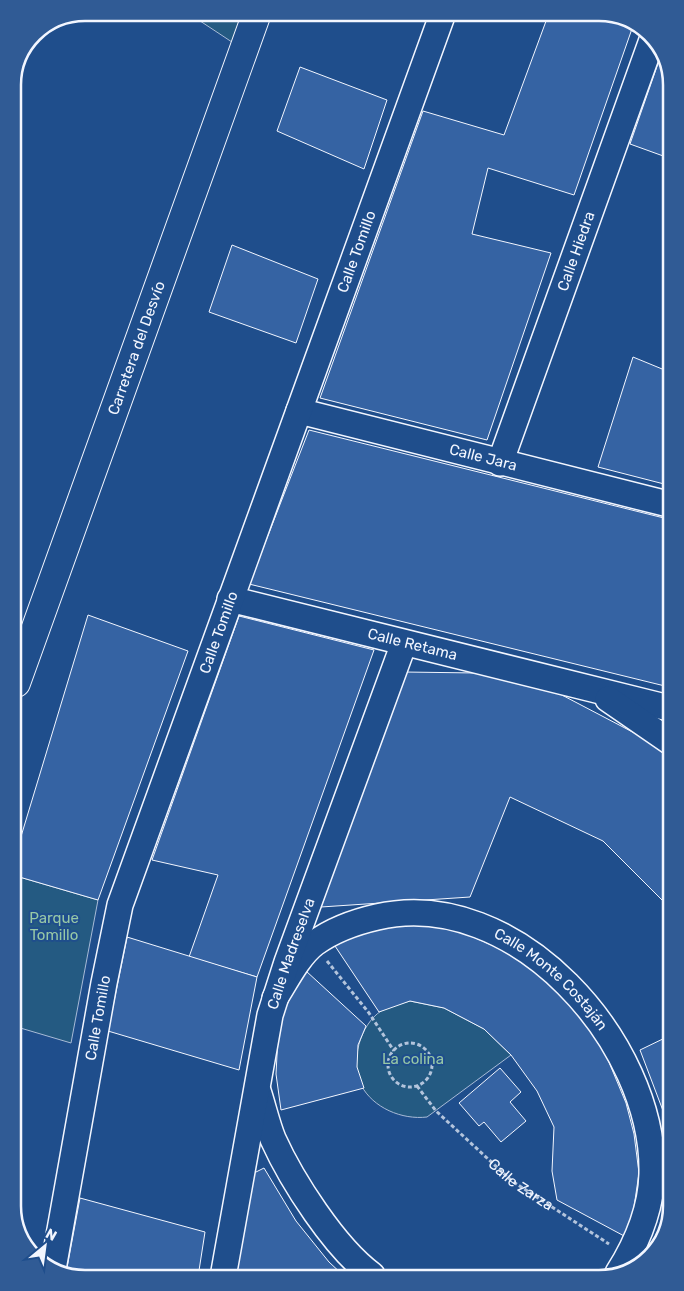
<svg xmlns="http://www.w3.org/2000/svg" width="684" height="1291" viewBox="0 0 684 1291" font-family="Rubik,sans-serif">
  <rect width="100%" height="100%" fill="#1f4e8c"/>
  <g fill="#245a82" stroke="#a8bbd7">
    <polygon points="188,13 255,13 244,50"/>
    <polygon points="16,876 98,900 71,1043 17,1027"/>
    <path d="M410,1001L444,1008L484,1029L511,1055L427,1117C402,1120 373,1108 361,1085C350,1061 360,1025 381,1011C389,1005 400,1004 410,1001Z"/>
  </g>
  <g fill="#3563a3" stroke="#f2f6ff">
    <polygon points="549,13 604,13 634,23 574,195 488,168 472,234 551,253 487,440 320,398 423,111 504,135"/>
    <polygon points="662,52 666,57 666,157 630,144"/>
    <polygon points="300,67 387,100 364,169 277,131"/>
    <polygon points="232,245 318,279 296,343 209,312"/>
    <polygon points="633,357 667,371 668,485 598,467"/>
    <polygon points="309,430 668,519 669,687 249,584"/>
    <polygon points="88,615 188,651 98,900 16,876 16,853"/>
    <polygon points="239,616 374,650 257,977 189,957 218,875 152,860"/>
    <polygon points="404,672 477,673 560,694 644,738 669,758 670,908 603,841 510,797 470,897 321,907"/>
    <polygon points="411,924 455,929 512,954 561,990 581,1017 606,1055 626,1103 634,1134 639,1173 633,1214 626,1237 557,1200 552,1171 554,1127 537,1091 511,1055 484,1029 444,1008 410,1001 379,1012 333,943 371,926"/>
    <polygon points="127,937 257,977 239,1070 108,1031"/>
    <polygon points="306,971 366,1026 358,1045 357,1067 364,1088 281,1110 276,1074 279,1017"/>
    <polygon points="671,1035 671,1187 665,1116 640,1050"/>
    <polygon points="500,1068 521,1092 510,1102 526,1121 501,1142 484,1122 479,1126 459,1103"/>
    <polygon points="264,1168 296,1221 329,1262 344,1276 236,1277 254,1173"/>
    <polygon points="671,1190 671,1206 663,1234"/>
    <polygon points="80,1198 205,1232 198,1277 81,1278 66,1273"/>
  </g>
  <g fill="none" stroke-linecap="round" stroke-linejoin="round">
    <defs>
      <g id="minor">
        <path id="s2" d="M299,411L668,504"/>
        <path id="s3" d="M500,463L652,40"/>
        <path id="s4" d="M230,599L669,708"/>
        <polyline points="608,699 669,741"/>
        <path id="s5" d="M275,998C286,981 298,956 315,943C333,930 355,922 377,917C515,885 655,1043 652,1174C651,1210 637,1243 618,1273"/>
        <path d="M258,1091C263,1106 267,1124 273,1139C292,1181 335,1248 372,1275"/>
        <path id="s6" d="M53,1269L104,983L120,905L443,13"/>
        <path id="s7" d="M223,1277L270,1015L287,962L404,643"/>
      </g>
      <g id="highway">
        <path id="s8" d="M16,683L257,13"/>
      </g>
    </defs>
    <use href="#minor" stroke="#f2f6ff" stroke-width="28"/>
    <use href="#highway" stroke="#f2f6ff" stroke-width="30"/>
    <g stroke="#b3c4dc" stroke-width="3" stroke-dasharray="4 2.5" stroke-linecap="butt">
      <polyline points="327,961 369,1013 394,1051"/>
      <circle cx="410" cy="1065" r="22"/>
      <path id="s1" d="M417,1086L436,1111L512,1181L609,1244"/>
    </g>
    <use href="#minor" stroke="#1f4e8c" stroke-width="25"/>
    <use href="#highway" stroke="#1f4e8c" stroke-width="28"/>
  </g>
  <g text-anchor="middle" stroke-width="4" stroke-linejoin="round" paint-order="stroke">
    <g font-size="15" fill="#f2f6ff" stroke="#1f4e8c">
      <text dy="5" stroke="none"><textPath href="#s3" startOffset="225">Calle Hiedra</textPath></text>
      <text dy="5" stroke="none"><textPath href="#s6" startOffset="1065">Calle Tomillo</textPath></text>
      <text dy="5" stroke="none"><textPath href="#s8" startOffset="356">Carretera del Desvío</textPath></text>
      <text dy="5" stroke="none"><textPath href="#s2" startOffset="190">Calle Jara</textPath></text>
      <text dy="5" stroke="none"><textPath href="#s6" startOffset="660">Calle Tomillo</textPath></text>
      <text dy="5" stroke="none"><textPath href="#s4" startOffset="188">Calle Retama</textPath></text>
      <text dy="5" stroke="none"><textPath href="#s7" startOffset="331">Calle Madreselva</textPath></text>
      <text dy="5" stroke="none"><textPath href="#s5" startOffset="331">Calle Monte Costaján</textPath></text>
      <text dy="5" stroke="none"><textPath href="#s6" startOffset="255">Calle Tomillo</textPath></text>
      <text dy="5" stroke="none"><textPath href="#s1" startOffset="144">Calle Zarza</textPath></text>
    </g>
    <g font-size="15" fill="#97c8a6" stroke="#1f4e8c">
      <text x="54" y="923">Parque<tspan x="54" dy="17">Tomillo</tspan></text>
      <text x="413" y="1064">La colina</text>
    </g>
  </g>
  <path d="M0 0H684V1291H0ZM85 21H599A64 64 0 0 1 663 85V1206A64 64 0 0 1 599 1270H85A64 64 0 0 1 21 1206V85A64 64 0 0 1 85 21Z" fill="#305b95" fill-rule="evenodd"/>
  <path fill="none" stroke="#f2f6ff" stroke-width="2.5" d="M85 21H599A64 64 0 0 1 663 85V1206A64 64 0 0 1 599 1270H85A64 64 0 0 1 21 1206V85A64 64 0 0 1 85 21Z"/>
  <g transform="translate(45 1246) rotate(29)" stroke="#1f4e8c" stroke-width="4" paint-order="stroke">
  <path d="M0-4L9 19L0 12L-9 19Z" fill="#f2f6ff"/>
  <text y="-8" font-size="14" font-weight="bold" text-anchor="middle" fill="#f2f6ff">N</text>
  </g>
</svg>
